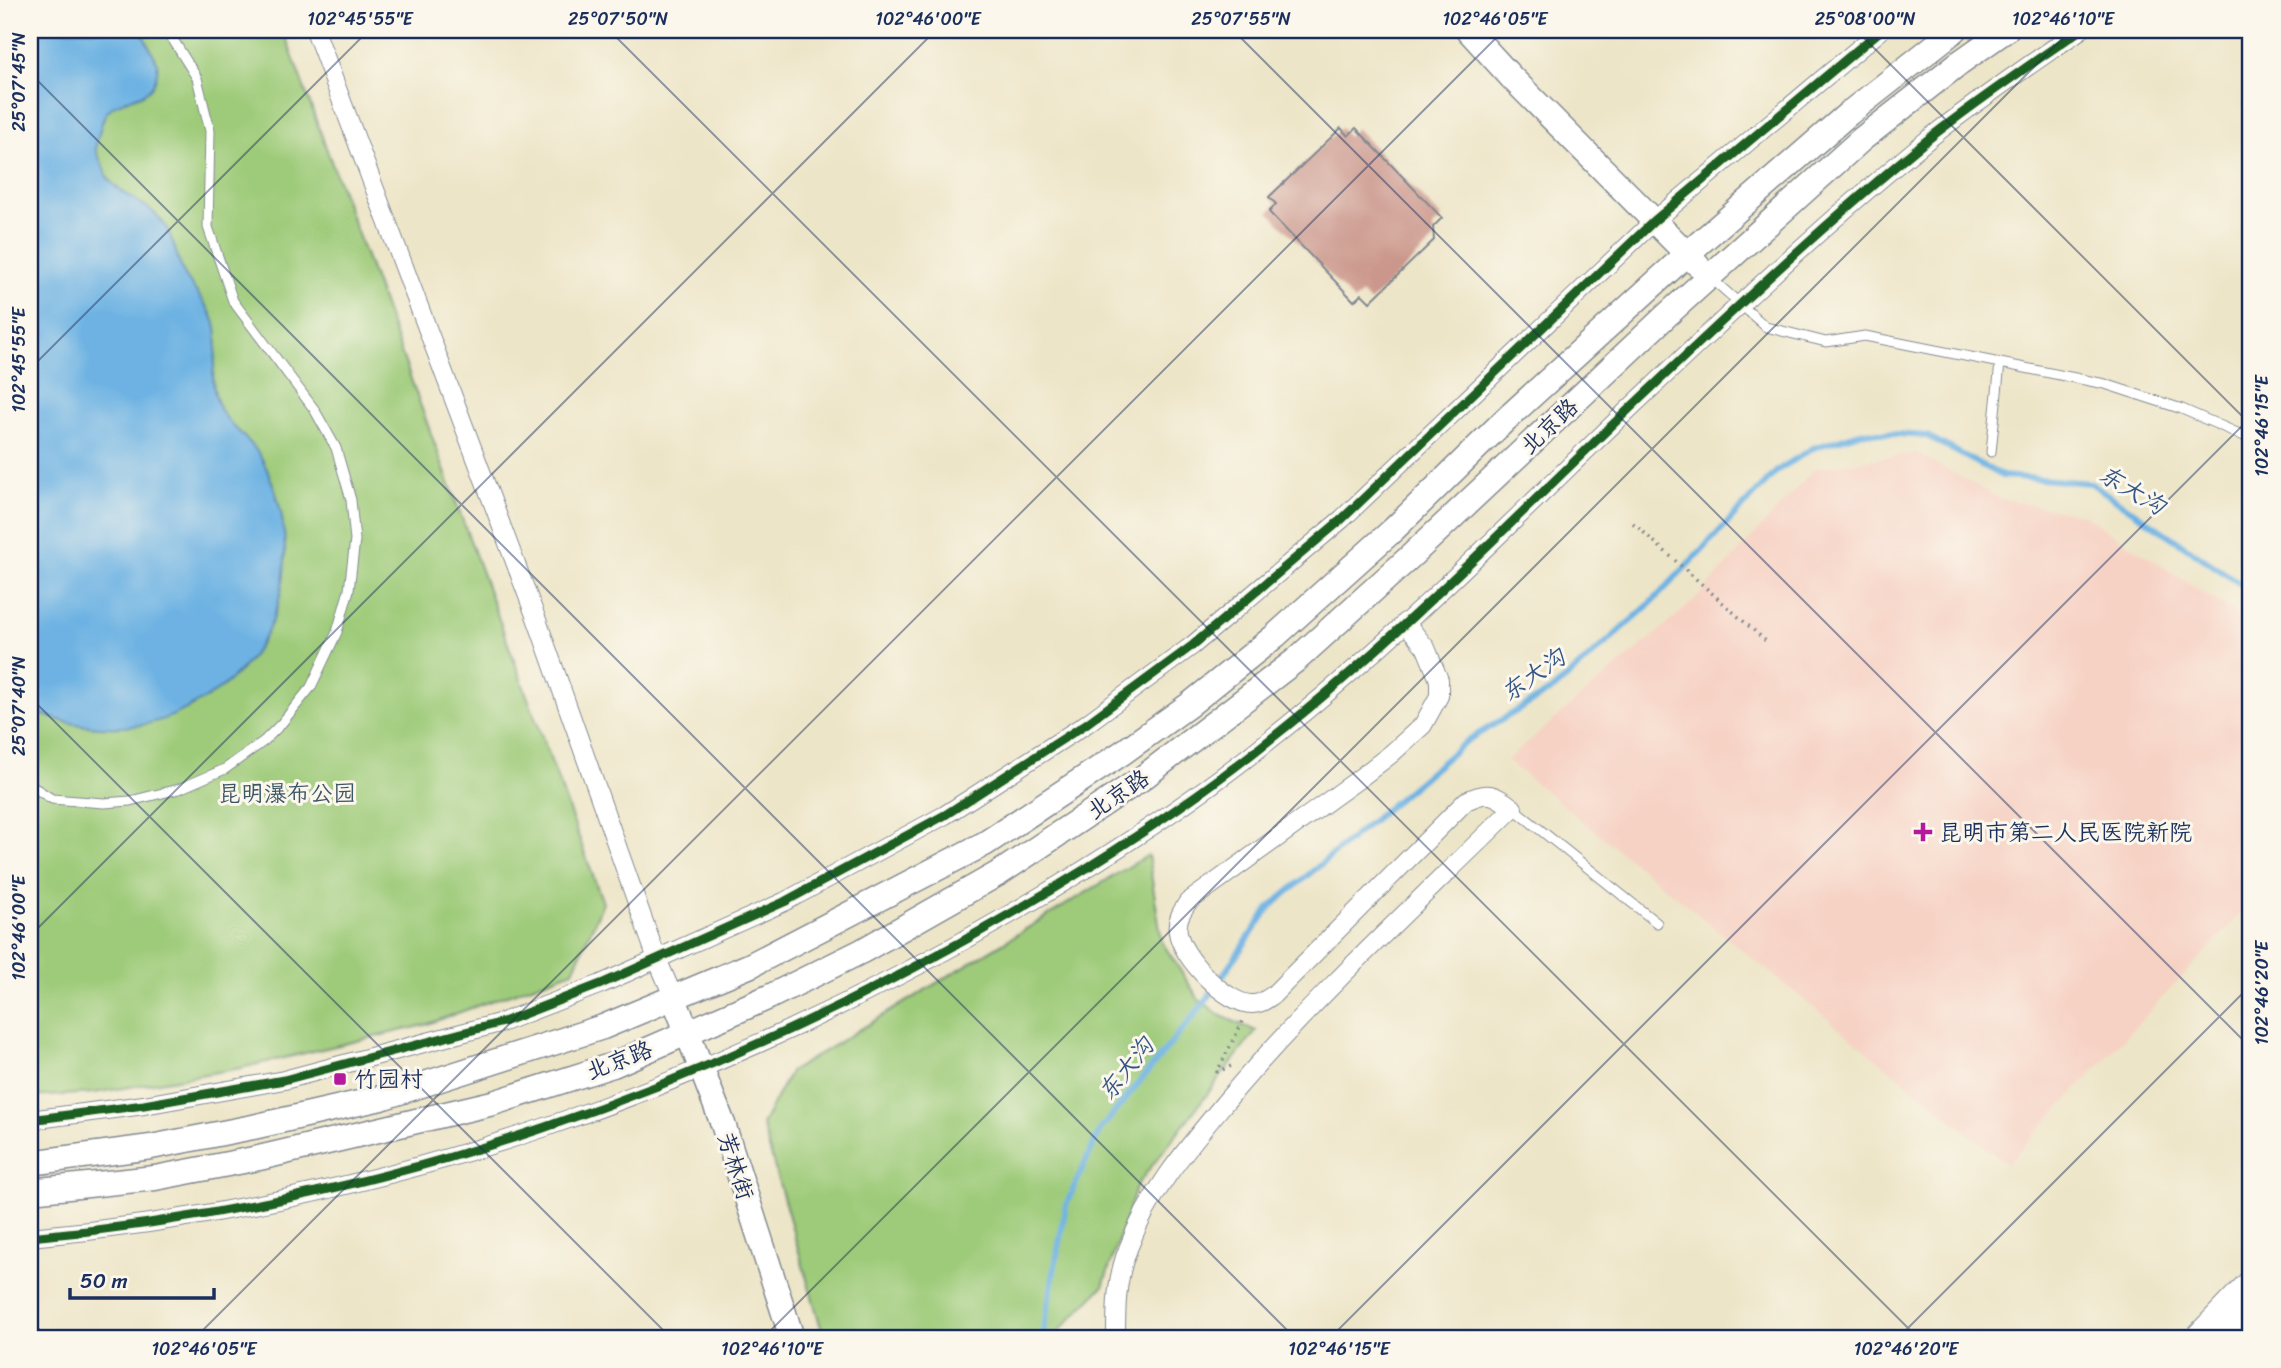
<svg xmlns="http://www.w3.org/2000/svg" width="2281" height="1368" viewBox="0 0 2281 1368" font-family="Sriracha,'LXGW WenKai TC',sans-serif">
  <rect width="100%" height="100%" fill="#fbf7ec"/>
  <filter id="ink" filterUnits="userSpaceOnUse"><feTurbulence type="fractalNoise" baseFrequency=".0143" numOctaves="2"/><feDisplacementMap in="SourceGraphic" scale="14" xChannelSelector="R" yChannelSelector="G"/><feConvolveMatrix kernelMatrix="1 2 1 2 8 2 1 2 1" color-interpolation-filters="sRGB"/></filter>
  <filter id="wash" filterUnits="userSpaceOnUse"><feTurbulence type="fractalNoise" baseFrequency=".00686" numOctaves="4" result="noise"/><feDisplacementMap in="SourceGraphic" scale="28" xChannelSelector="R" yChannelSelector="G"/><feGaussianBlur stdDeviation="1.57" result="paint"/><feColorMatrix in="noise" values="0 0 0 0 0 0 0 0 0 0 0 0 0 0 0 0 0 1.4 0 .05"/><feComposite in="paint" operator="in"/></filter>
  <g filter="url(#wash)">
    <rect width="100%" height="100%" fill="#ede5c7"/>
    <polygon fill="#f6d2c4" points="1916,453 2001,499 2084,515 2216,601 2251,620 2251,903 2007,1164 1507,760 1694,601 1815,468"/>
    <g fill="#9ecb79" stroke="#5c7d6c" stroke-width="2">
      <polygon points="30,30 283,30 603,903 573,971 425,1025 241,1068 94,1093 30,1097"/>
      <polygon points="1148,855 1162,942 1198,998 1221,1016 1256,1031 1137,1185 1103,1286 1052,1338 824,1338 762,1124 790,1072"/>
    </g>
    <path fill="#6db2e3" stroke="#4470a0" stroke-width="2" d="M30,30H140C146,40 153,52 157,63C158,67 157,74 156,78C149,99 130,96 114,106C104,112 102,123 99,133C98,138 95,144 96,149C96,153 100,159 102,163C104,168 105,174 108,178C123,199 154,203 167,229C175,243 177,260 184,274C194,292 212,307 216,328C221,355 205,374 219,406C227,426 252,439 262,459C300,532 293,627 228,682C216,693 202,701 188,708C139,736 80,731 30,710Z"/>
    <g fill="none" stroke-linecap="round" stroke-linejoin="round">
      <g stroke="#6db2e3" stroke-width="6">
        <polyline points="2251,85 2247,104 2251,124"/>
        <polyline points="1044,1338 1044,1327 1066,1205 1100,1130 1204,1003 1269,908 1468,740 1555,688 1652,602 1778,470 1813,448 1863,432 1927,436 2002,476 2091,483 2251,591"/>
      </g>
    </g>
    <g id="blocks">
      <polygon fill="#cb968b" points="1341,128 1348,136 1356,128 1442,218 1433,227 1434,240 1370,302 1362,294 1354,301 1269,212 1276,204 1269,197"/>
    </g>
  </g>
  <g filter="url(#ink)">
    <use href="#blocks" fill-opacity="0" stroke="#848a92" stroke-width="2"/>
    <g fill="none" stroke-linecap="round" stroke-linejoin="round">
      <defs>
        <g id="lane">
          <polyline points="1711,278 1766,327 1826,342 1865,336 2105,384 2182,409 2251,439"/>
          <polyline points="1991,452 2000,363"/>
          <polyline points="30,785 52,799 104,803 130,801 179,789 225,769 264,741 281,724 311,687 337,632 349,590 355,540 351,500 336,448 314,409 233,301 208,227 210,131 197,78 167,30"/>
          <polyline points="1513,808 1657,923"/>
        </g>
        <g id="street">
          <polyline points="315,30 538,623 657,959 673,996"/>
          <polyline points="30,1120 144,1105 284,1080 503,1022 601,984 784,902 945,815 1086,724 1193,645 1342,519 1654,221 1881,30"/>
          <path d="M30,1237C381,1206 716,1087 1019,909C1106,858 1193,802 1272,738C1406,632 1525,507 1649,390C1741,303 1833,216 1931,137C1979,99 2030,65 2080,30"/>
          <path d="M1116,1338C1116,1307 1116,1279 1128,1249C1149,1192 1188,1147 1227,1100C1315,996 1416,904 1513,808C1494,794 1489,790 1466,801L1273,995C1267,999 1261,1004 1253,1004C1228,1006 1181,957 1178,932C1176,920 1182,911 1188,902L1356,781L1391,754L1423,725L1439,696V680L1426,648L1405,622"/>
        </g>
        <g id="secondary">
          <polyline points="1468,30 1511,77 1697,264"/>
          <polyline points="673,996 723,1124 792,1338"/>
          <polyline points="30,1163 151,1147 253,1127 381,1098 603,1027 751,965 986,843 1122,753 1189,705 1275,636 1394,529 1504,421 1687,254 1848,114 1955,30"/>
          <polyline points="30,1191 155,1178 259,1158 493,1103 613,1065 769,997 862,951 1001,872 1141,779 1296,660 1411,556 1667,315 1862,139 1959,63 2006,30"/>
        </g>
        <g id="highway">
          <polyline points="2202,1338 2251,1287"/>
          <polyline points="2243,1338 2251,1331"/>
        </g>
      </defs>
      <use href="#lane" stroke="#848a92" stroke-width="11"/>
      <use href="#street" stroke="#848a92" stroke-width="20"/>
      <use href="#secondary" stroke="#848a92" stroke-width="27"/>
      <use href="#highway" stroke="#848a92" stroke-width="34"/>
      <g stroke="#848a92" stroke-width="3.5" stroke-dasharray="2 5" stroke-linecap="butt">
        <polyline points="1633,523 1768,643"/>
        <polyline points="1231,1066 1217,1072 1243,1021"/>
      </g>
      <use href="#lane" stroke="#fff" stroke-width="9"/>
      <use href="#street" stroke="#fff" stroke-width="18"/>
      <use href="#secondary" stroke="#fff" stroke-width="24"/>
      <use href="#highway" stroke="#fff" stroke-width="32"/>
      <defs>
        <g id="cycleway">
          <polyline points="30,1120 144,1105 284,1080 503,1022 601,984 784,902 945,815 1086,724 1193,645 1342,519 1654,221 1881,30"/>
          <path d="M30,1237C381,1206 716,1087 1019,909C1106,858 1193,802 1272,738C1406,632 1525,507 1649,390C1741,303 1833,216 1931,137C1979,99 2030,65 2080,30"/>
        </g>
      </defs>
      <use href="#cycleway" stroke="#fbf7ec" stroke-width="13"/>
      <use href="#cycleway" stroke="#1b5e20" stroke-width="9"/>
    </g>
  </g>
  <path fill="none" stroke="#1b2f5e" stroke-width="2" stroke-opacity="0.45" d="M609,30L1918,1338M1233,30L2251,1048M1856,30L2251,425M30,73L1295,1338M30,369L369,30M30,697L671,1338M30,936L936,30M30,1320L48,1338M195,1338L1504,30M763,1338L2071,30M1330,1338L2251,417M1898,1338L2251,985"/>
  <g fill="#b5179e" stroke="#fbf7ec" stroke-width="2.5">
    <path d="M1919.5 821.5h7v7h7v7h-7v7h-7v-7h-7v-7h7z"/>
    <rect x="333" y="1072" width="14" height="14" rx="3.5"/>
  </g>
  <g text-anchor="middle" stroke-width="6" stroke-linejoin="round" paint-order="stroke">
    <g font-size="23" fill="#1b2f5e" stroke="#fbf7ec">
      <text transform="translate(1549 426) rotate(-43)" y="8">北京路</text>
      <text transform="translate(1118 794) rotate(-34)" y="8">北京路</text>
      <text transform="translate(619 1060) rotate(-21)" y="8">北京路</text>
      <text transform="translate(736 1166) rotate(72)" y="8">芳林街</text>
    </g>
    <g font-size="23" fill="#3c5665" stroke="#fbf7ec">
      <text x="287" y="801">昆明瀑布公园</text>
    </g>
    <g font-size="23" fill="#1b2f5e" stroke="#fbf7ec" text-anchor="start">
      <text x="1939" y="840">昆明市第二人民医院新院</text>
      <text x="354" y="1087">竹园村</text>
    </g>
    <g font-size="24" font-style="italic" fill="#345686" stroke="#fbf7ec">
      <text transform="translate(2132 490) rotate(31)" y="8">东大沟</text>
      <text transform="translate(1533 675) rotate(-35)" y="8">东大沟</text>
      <text transform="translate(1126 1069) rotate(-51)" y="8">东大沟</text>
    </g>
  </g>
  <rect width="2281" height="1368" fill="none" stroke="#fbf7ec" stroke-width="77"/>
  <path d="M70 1288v10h144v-10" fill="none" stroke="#1b2f5e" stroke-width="3.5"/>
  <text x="80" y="1288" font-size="21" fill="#1b2f5e" stroke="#fbf7ec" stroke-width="5" paint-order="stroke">50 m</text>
  <rect x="38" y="38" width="2204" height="1292" fill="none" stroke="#1b2f5e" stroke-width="2.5"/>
  <g font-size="18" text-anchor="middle" fill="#1b2f5e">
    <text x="360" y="25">102°45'55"E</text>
    <text x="618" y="25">25°07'50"N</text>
    <text x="928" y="25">102°46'00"E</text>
    <text x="1241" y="25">25°07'55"N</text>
    <text x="1495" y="25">102°46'05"E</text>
    <text x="1865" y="25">25°08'00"N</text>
    <text x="2063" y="25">102°46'10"E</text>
    <text transform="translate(19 82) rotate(-90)" y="6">25°07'45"N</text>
    <text transform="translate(19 360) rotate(-90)" y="6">102°45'55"E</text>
    <text transform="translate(2262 426) rotate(-90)" y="6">102°46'15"E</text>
    <text transform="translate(19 706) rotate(-90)" y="6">25°07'40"N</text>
    <text transform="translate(19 928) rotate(-90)" y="6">102°46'00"E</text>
    <text transform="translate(2262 993) rotate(-90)" y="6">102°46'20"E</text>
    <text x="204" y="1355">102°46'05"E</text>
    <text x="772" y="1355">102°46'10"E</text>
    <text x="1339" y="1355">102°46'15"E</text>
    <text x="1906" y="1355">102°46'20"E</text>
  </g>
</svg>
